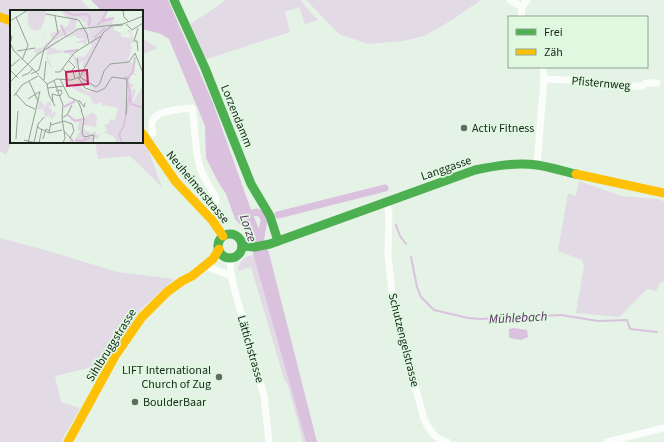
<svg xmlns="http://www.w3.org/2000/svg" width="664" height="442" viewBox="0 0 664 442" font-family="'Source Sans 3',sans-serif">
  <rect width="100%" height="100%" fill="#e5f3e6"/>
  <g fill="#e2dbe5">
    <polygon points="0,0 81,0 91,11 11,11 11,142 12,142 6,155 0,151"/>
    <polygon points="224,0 300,0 318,20 305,24 299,7 285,12 290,32 207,59 204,56 191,25 189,25 225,1"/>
    <polygon points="306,0 481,0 452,20 424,36 403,41 368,44 339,34"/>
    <polygon points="142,38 158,48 142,55"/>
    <polygon points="142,132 162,187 130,156 98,159 95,142 142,142"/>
    <polygon points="579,181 622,196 656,199 664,201 664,282 661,282 656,291 647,289 619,317 576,313 584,266 582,260 558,251 568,193 576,196"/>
    <polygon points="0,238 38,248 118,272 174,279 142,308 105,364 55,376 61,402 80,408 61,442 0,442"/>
    <path d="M254,255L306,442H302L303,441L287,382H285L251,267L238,271C239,261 244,256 254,255Z"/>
  </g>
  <g fill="#dac2de">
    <polygon points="91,0 168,0 213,103 250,207 269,253 317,442 306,442 247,232 235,219 226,194 217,180 206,158 205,126 169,39 161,34 142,29 142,11 102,11"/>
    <polygon points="514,328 527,330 528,337 521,340 509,338 509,329"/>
  </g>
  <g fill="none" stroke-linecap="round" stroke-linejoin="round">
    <g stroke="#dac2de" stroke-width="2">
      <polyline points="396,225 400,236 406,244"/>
      <polyline points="411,257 417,287 421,297 434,310 468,318 481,319 561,315 598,321 627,320 630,329 657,332"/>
    </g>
    <g stroke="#dac2de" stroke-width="7">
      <polyline points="247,214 257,212 262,215 264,219 260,244"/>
      <polyline points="278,215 385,188"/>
    </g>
    <g stroke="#fbfdfb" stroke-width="7">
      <polyline points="510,0 522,7"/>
      <polyline points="521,17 522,7 527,0"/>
      <polyline points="544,79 590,81 604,86 642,86 646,83 657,83"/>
      <path d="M153,133C153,130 151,126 152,123C154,110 182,109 192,108C196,127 194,149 200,167C203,178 211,188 216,198L214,208L208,216"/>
      <polyline points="537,165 544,79 543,67"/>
      <path d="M386,202L389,213L388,254L393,305L424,419C429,430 435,439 447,442"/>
      <polyline points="230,258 231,272 233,284 264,396 269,442"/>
      <polyline points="211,268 231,276"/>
      <polyline points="607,442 664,428"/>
    </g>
    <g stroke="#4caf50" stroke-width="9">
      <polyline points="174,0 205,68 251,184 270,216 278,241"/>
      <circle cx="230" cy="246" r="12"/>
      <path d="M242,246L255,247L270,244L475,170C495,166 516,162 537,165C550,167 563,171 576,174"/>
    </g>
    <g stroke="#ffc107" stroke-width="9">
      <polyline points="0,17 11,21"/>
      <polyline points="142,133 176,182 212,220 223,236"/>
      <polyline points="576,174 664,193"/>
      <polyline points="68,442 115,356 142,317 167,292 182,281 192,276 213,259 219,249"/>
    </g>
  </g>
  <g fill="#616c61" stroke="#dff9e1" stroke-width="1.5">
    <circle cx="464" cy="128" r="4"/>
    <circle cx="219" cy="377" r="4"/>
    <circle cx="135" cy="402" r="4"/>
  </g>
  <g text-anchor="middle" stroke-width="3.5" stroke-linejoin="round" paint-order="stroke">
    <g font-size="12" fill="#1a231a" stroke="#dff9e1">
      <text transform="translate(601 83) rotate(5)" y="4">Pfisternweg</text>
      <text transform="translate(237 116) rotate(68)" y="4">Lorzendamm</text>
      <text transform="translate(446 168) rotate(-19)" y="4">Langgasse</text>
      <text transform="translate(198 187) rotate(50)" y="4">Neuheimerstrasse</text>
      <text transform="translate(404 340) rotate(76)" y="4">Schutzengelstrasse</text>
      <text transform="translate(111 345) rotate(-58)" y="4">Sihlbruggstrasse</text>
      <text transform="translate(251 349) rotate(74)" y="4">Lättichstrasse</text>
    </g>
    <g font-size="12" fill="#1a231a" stroke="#dff9e1" text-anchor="start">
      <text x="472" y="132">Activ Fitness</text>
      <text x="211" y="374" text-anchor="end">LIFT International<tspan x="211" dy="14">Church of Zug</tspan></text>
      <text x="143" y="406">BoulderBaar</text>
    </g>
    <g font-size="13" font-style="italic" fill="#5c2b63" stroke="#dff9e1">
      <text transform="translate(249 228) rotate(71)" y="5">Lorze</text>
      <text transform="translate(518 317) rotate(-3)" y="5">Mühlebach</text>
    </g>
  </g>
  <g transform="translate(10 10)">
    <rect width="133" height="133" fill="#e5f3e6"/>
    <path d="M34,0L37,3L31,19L24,21L18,15V0ZM51,0H99L95,8L104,7L102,14H113L103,16L104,20L111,23V27L120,28L122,25L117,21L118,20L120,19L124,32L120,34L122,38L118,50L123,53L126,50L124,63L127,65H121L119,72L124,76L121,77L123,82V78L126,80L122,94L133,76L131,91L133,93V133L104,132L106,131L104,127L93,122L97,121L94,114H99L100,109L105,110L108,98L92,95L91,92L85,95L83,90L82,94L81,87L62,78L64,74L71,73L70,76L72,79L79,82L83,79L73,73L72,69H79L78,67L72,66L76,58H73L72,54L76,51L68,53L67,46L74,47L82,37L78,25L76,36L73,33H63L75,29L66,28L65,25L57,28L56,26L40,37L51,41L70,38L63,40L65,43L62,42L66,48L69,67L63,46L55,42L37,45L38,48L41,55L42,59L37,50L36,43L39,41L33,40L44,32L71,18L75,16L80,26L78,15L75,16L78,7L75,13L68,7L65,19L68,18L43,31L21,49L26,44L24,41L26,36V39L34,37L36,33L33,25L40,22L34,25L35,29L38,27L35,30L37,33L42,29L40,24L51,19V15L53,19L58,15L61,9L56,8ZM31,91L36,97V93L39,91L41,93L42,95L38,96L42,100L41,105L44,101L46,104L42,109L39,106L36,109L39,105L35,108L33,97L31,100L27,99L30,93L28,94V92ZM83,102L87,107L86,117L74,115L72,119L82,123L86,121V125L90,124L87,130L85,128L82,133H58L60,128L64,131L70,121L67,120L69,112L63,111L60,109H71Z" fill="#e2dbe5"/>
    <path fill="none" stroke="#dac2de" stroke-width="2" d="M54,0L63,5L77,4L80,8L79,16M92,11L104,8M51,15L56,26M87,15L92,11L97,0M84,28L95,18M54,42L68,40M114,67L118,68L123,61L125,47M120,84L121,94L133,98M54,97L65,91M58,105L65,111L73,109M65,130L71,131L80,128M112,133L109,124L114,115L120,83L116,67"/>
    <path fill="none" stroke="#94a094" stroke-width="1" d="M113,0L114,7L119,12M36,4L69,10L77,24L79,33M6,7L18,35L12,50M0,11L18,0M113,14L133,6M116,14L122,20L133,13M0,23L2,28L0,33L4,41L29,65M7,41L25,38M128,41L127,31H124L128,18M125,43L133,63M67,48L70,67M59,51L65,57L62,60M0,57L10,49M52,58L56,62L63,61L65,69M45,62H50L64,43L91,26M0,64L1,61L8,68M21,64L29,60L34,39L48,23L45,6M12,66L19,63L23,58M29,66L37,74L47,69L61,70L70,67M68,67L75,78L87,82L95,78L102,67L117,69L116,105M70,67L86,77L90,73L94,61L100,54L119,52L125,43M70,67L93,23L101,16L113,15M50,69L59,87L68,91L72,101M34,70L36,51M19,71L28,91M44,71L53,95L52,107M0,72L28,44L68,19L113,14M37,74L39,85L45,96M38,78L54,76M5,83L16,95L25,99M4,86L12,75L28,66M18,89L29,82M69,90L74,97L75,93M43,92L42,84L50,86L52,83L51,80L46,81M26,99L30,81M71,100L74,109L72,123L74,127L84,125L83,133M52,108L55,128L53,133M52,108L57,105L62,95M7,113L8,101M41,115L54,111L62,114M27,117L39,123L41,112M54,121L63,131M39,123L52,120M60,128L64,121L62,114M6,129L7,113M33,129L36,119L40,121M14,130L26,133M18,133L26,99M24,133L28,114L34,107M29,133L32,119"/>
    <path fill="#c2185b" fill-opacity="0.15" stroke="#c2185b" stroke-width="2" d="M77,60L78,74L57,76L56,62Z"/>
    <rect width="133" height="133" fill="none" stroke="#1a231a" stroke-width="2"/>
  </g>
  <rect x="508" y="16" width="140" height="52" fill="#dff9e1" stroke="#90a391"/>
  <rect x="516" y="29" width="20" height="6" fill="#4caf50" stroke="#90a391"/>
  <text x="544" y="36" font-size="12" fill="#1a231a">Frei</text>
  <rect x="516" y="49" width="20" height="6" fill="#ffc107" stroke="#90a391"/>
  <text x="544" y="56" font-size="12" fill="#1a231a">Zäh</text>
</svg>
